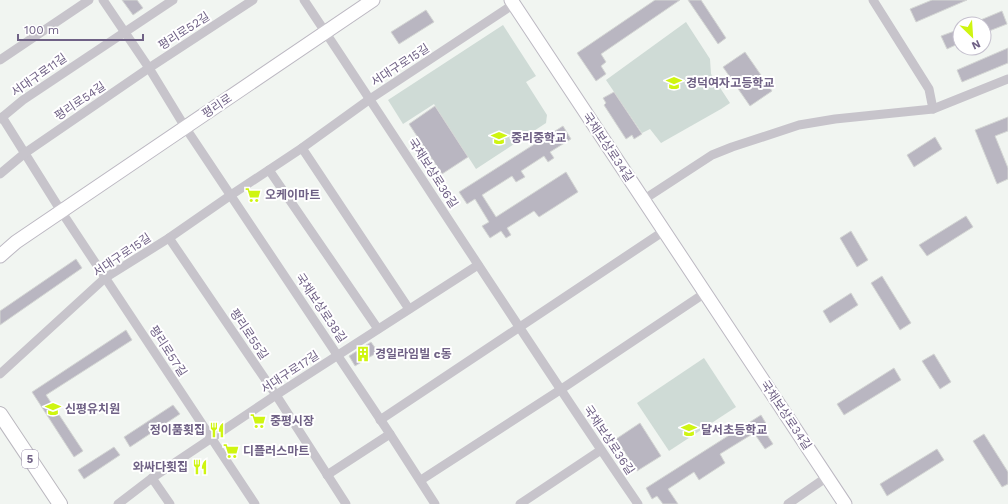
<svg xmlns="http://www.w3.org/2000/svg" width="1008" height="504" viewBox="0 0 1008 504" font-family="'Work Sans','Noto Sans KR',sans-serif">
  <rect width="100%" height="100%" fill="#f1f5f1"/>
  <g fill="#cfdbd6">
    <polygon points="686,22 710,59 711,74 730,103 721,109 661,143 650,129 642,133 606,80"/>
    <polygon points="503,25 536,76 526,82 547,115 546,123 476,169 434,104 403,124 388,100"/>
    <polygon points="704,358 736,407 669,451 637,403"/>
  </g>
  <g fill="#b9b6c1" stroke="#d4d6d4">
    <polygon points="122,0 137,0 143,8 133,15"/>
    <polygon points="655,0 680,0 601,54 606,62 601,66 606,74 596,81 577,53"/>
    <polygon points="688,0 701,0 726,38 718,44"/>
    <polygon points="932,0 967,0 916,22 910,9"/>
    <polygon points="426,10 434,22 399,44 391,32"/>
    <polygon points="1002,11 1007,24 984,33 984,24 971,24"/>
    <polygon points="960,29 960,43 947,49 941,36"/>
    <polygon points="1008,48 1008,63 962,82 957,70"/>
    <polygon points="745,52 772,91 750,106 723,67"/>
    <polygon points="614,92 642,134 634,139 632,135 626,139 604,105 606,103 603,98"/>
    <polygon points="435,106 468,157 442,174 409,124"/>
    <polygon points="1008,117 1008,131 995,136 1008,168 1008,179 997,184 975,130"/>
    <polygon points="563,126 571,139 550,152 554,158 548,162 544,156 521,171 525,177 516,182 512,176 482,195 496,217 566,172 578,192 539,217 534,211 507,228 511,235 506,238 501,231 490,238 482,226 489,222 475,199 467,204 459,192"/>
    <polygon points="935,137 942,149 914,167 907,155"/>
    <polygon points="966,216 973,227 927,256 919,245"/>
    <polygon points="851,231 868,260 857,267 840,238"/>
    <polygon points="76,259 82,268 0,325 0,311"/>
    <polygon points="882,276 911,323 900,330 871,283"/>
    <polygon points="851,293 858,305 830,323 823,311"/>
    <polygon points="126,330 132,340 46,395 83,451 74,457 32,392"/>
    <polygon points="371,342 378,352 355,366 349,356"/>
    <polygon points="934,354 951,382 940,389 922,361"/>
    <polygon points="894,368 901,380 844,415 837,404"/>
    <polygon points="173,405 180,414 130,447 124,437"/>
    <polygon points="761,415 767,425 762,427 773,444 765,449 754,433 720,454 725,463 699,480 694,472 668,489 678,504 663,504 657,496 652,499 646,488"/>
    <polygon points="640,423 661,456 637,471 616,439"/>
    <polygon points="984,434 1008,472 1008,484 1002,487 973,441"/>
    <polygon points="114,447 120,455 84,479 78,470"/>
    <polygon points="937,449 944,460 887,496 880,484"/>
  </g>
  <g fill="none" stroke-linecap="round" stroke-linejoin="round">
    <defs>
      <g id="secondary">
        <polyline points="511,0 845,504"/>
        <polyline points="0,256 16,242 373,0"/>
      </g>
      <polyline id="primary" points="0,414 60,504"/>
    </defs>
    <use href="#secondary" stroke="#bcb8c2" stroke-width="15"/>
    <use href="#primary" stroke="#bab7bf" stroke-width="16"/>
    <g stroke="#c7c4cb" stroke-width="9">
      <polyline points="103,0 149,68 185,127 390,434 435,504"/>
      <path d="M304,0C416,168 524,338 638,504"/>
      <polyline points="873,0 929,89 933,109"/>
      <polyline points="0,60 89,0"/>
      <polyline points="2,117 61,211 255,504"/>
      <polyline points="0,119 23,100 173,0"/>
      <polyline points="302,148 409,309"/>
      <polyline points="269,170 378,329"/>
      <polyline points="0,174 25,153 149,68 253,0"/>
      <polyline points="643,200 712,155 732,147 799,125 835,119 933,109 1008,79"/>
      <polyline points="169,238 276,395 346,504"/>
      <polyline points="0,374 105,278 169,238 231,195 302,148 370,99 514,4"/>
      <polyline points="380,420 664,231"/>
      <polyline points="327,475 390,434"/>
      <polyline points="152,478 170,504"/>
      <polyline points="421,480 560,390 705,293"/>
      <polyline points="118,504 152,478 276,395 478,265"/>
      <polyline points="520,504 601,450"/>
      <polyline points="788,504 827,477"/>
    </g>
    <use href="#secondary" stroke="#fff" stroke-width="13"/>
    <use href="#primary" stroke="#fff" stroke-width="14"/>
  </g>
  <defs>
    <symbol id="school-bare" viewBox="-9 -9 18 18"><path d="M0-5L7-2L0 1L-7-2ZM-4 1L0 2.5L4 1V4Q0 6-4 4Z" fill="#cff511" stroke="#fff" stroke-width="2.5" paint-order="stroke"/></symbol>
    <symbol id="supermarket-bare" viewBox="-9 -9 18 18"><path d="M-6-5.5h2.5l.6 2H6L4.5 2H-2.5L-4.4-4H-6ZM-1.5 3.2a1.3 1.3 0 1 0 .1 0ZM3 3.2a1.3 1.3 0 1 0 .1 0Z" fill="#cff511" stroke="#fff" stroke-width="2.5" paint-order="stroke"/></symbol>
    <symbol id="building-bare" viewBox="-9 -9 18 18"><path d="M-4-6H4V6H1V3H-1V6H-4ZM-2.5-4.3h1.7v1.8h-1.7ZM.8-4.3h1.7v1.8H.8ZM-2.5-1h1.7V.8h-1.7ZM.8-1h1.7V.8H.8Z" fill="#cff511" stroke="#fff" stroke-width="2.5" paint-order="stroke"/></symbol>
    <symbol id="restaurant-bare" viewBox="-9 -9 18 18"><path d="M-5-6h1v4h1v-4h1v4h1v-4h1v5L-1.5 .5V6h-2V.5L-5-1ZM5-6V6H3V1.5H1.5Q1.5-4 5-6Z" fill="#cff511" stroke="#fff" stroke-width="2.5" paint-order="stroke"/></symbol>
  </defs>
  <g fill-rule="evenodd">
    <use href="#school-bare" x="663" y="72" width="22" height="22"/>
    <use href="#school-bare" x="488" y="127" width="22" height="22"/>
    <use href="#supermarket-bare" x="242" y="184" width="22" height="22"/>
    <use href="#building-bare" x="352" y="343" width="22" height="22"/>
    <use href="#school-bare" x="42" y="398" width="22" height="22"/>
    <use href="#supermarket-bare" x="247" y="410" width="22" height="22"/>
    <use href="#restaurant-bare" x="206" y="419" width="22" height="22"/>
    <use href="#school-bare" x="678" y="419" width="22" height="22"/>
    <use href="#supermarket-bare" x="220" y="440" width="22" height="22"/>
    <use href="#restaurant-bare" x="189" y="456" width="22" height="22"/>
  </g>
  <g text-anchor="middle" stroke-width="4" stroke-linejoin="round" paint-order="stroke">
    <rect fill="#fff" stroke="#9a90aa" stroke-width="1" x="22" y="450" width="16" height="18" rx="3"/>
    <g font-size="11" font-weight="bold" fill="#6f6185">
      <text x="30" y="463">5</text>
    </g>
    <g font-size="12" fill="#6f6185" stroke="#fff">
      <text transform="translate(184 31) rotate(-33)" y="4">평리로52길</text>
      <text transform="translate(400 65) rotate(-33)" y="4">서대구로15길</text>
      <text transform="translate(39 75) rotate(-35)" y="4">서대구로11길</text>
      <text transform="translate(80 101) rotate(-34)" y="4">평리로54길</text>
      <text transform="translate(217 106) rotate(-34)" y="4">평리로</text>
      <text transform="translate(608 147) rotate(56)" y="4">국채보상로34길</text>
      <text transform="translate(433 173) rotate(57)" y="4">국채보상로36길</text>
      <text transform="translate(122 255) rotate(-34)" y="4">서대구로15길</text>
      <text transform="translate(321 308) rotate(56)" y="4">국채보상로38길</text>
      <text transform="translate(249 334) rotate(56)" y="4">평리로55길</text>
      <text transform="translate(168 351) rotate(57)" y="4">평리로57길</text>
      <text transform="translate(290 372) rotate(-33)" y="4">서대구로17길</text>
      <text transform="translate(786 415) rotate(56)" y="4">국채보상로34길</text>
      <text transform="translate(609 440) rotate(56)" y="4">국채보상로36길</text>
    </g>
    <g font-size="12" font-weight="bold" fill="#6f6185" stroke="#fff" text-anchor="start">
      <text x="686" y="87">경덕여자고등학교</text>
      <text x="511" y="142">중리중학교</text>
      <text x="265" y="199">오케이마트</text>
      <text x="375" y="358">경일라임빌 c동</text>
      <text x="65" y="413">신평유치원</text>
      <text x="270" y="425">중평시장</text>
      <text x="205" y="434" text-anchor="end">정이품횟집</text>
      <text x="701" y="434">달서초등학교</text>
      <text x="243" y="455">디플러스마트</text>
      <text x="188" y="471" text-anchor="end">와싸다횟집</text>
    </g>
  </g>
  <g transform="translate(972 36) rotate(155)"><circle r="19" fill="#ffffff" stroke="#c5c0ce"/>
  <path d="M0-3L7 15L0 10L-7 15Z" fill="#cff511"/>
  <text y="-6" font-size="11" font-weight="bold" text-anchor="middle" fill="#6f6185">N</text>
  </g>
  <path d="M18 34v6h125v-6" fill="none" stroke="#6f6185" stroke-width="2"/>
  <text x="24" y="34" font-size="12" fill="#6f6185" stroke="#ffffff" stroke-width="3" paint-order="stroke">100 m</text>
</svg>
